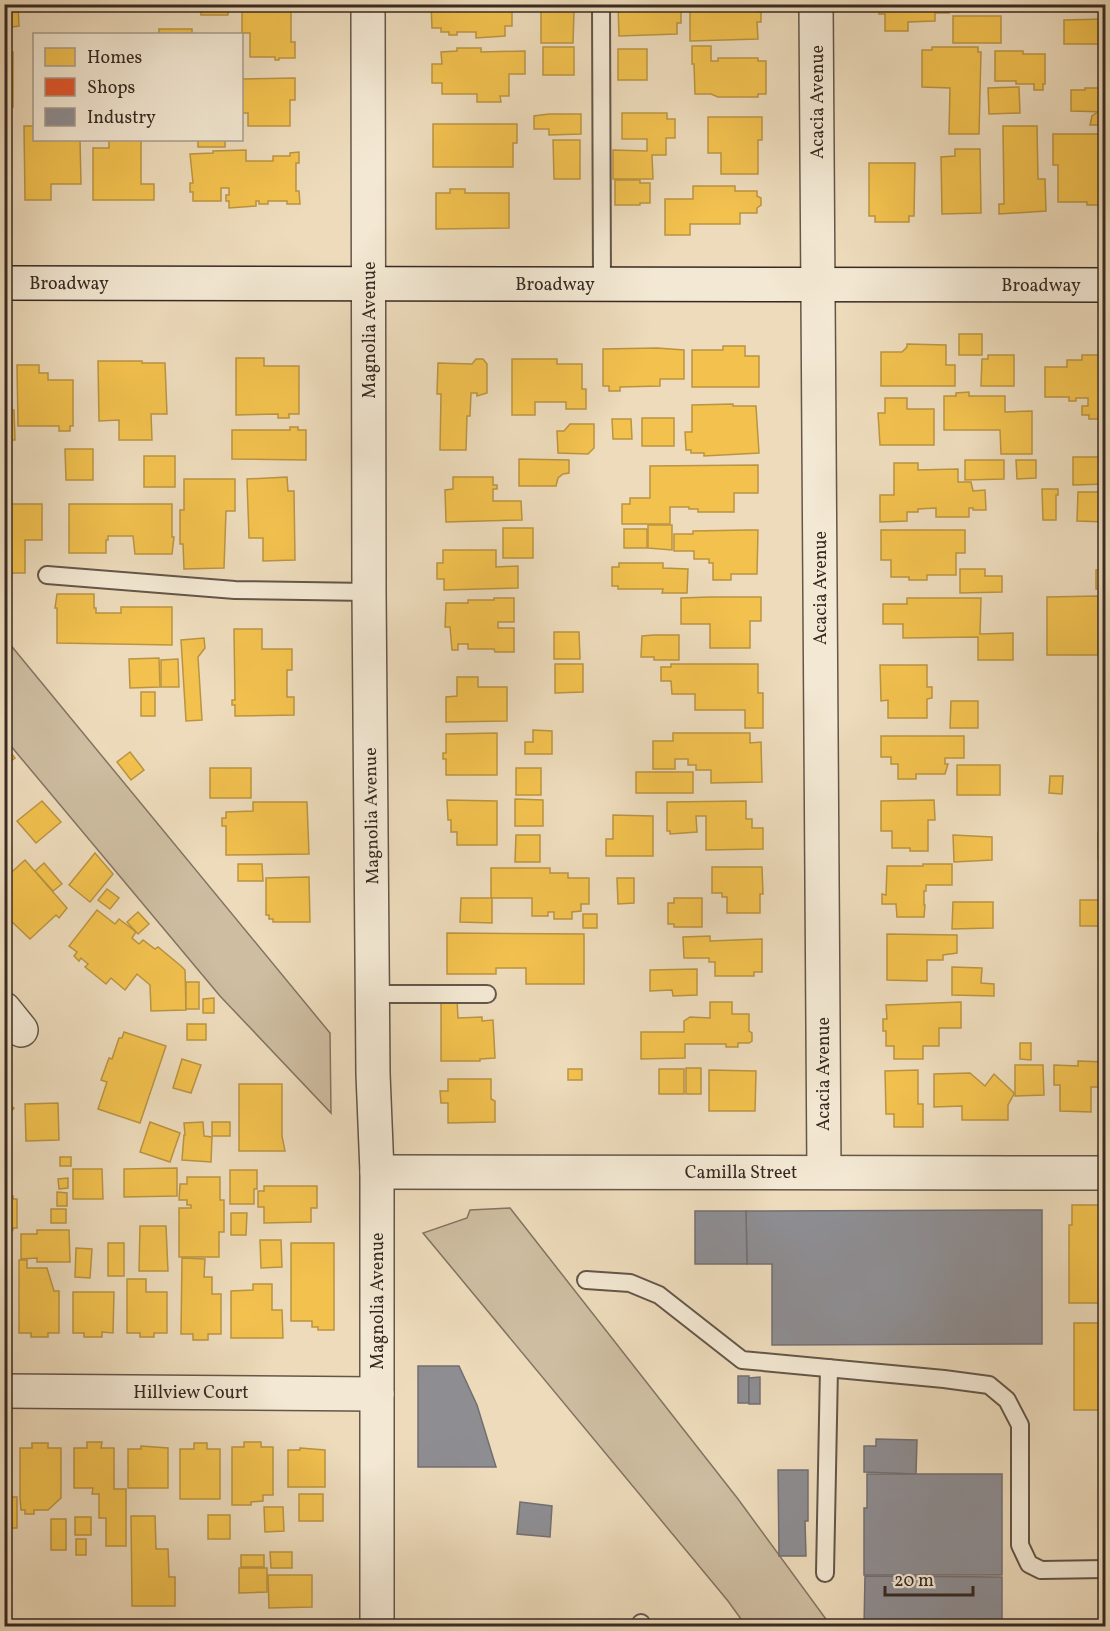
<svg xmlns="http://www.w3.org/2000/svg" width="1110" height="1631" viewBox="0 0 1110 1631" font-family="Vollkorn,serif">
  <rect width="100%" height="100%" fill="#eddbbb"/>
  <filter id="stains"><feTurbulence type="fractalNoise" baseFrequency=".00333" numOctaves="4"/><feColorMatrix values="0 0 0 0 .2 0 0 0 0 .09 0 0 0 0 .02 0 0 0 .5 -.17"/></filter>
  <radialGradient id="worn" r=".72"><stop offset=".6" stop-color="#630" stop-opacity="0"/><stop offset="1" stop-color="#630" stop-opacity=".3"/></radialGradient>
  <g fill="#cebda1" stroke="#827462" stroke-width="1.5">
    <polygon points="4,637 330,1033 331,1113 220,996 5,739"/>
    <polygon points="510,1208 738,1499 831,1626 746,1626 728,1601 423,1233 467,1218 470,1210"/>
  </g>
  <g fill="#f2c14e" stroke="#ba9441" stroke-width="1.5">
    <polygon points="4,4 18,4 19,26 4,28"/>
    <rect x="201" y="4" width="27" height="11"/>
    <polygon points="242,4 291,4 291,42 295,42 295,58 279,58 279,60 275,60 275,57 250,57 250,33 242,33"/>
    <polygon points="431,4 520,4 520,10 512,10 512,26 505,26 505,36 476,38 476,32 457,32 457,35 449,35 449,32 441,32 441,28 432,28"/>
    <polygon points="666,4 676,6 676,9 681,9 681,23 677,23 677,34 619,36 618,5"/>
    <polygon points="711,4 757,4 757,12 761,12 761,22 757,22 758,39 690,41 690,8 711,8"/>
    <polygon points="879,4 994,4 994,8 949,8 949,13 935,13 935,21 908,22 908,31 885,31 885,14 879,14"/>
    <polygon points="541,10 574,10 573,43 541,43"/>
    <rect x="953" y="16" width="48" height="27"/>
    <polygon points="1106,19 1106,44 1064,44 1064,20"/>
    <rect x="159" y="29" width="33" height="5"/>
    <polygon points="692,46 711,46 711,61 718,61 718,58 758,58 758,61 766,61 766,94 758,94 758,97 718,97 711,94 695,94 694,64 692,64"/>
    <rect x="543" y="47" width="31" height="28"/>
    <polygon points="932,47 978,47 978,52 981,52 979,134 949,134 950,88 922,87 922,50 932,50"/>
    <polygon points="457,48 481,48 481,52 525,51 525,74 509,74 509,96 500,96 501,102 477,102 477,94 442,94 442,83 432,83 432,64 442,64 441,52 457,51"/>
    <rect x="618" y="49" width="29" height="31"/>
    <polygon points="995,51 1023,51 1023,54 1045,54 1045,84 1043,84 1043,90 1034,90 1034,84 1016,84 1016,81 995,81"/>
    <rect x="4" y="52" width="9" height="55"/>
    <polygon points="295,78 295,100 290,100 290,126 248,126 248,113 242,113 242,79"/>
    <polygon points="1019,87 1020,113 989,114 988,88"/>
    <polygon points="1085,88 1106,88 1106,112 1071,111 1071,90 1085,90"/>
    <polygon points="622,113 667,113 667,119 675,119 675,138 666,138 666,155 652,155 653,179 613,179 613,150 647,151 647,139 622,139"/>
    <polygon points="1096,113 1106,113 1106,125 1090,125 1092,116"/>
    <polygon points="549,114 581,114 581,134 549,135 549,129 534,129 534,116"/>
    <polygon points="708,117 762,117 762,140 758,140 758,174 721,174 721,153 708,153"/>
    <polygon points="433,124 517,124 517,143 513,143 513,167 433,167"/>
    <polygon points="24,126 34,126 34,140 80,140 81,184 51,184 51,200 25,200"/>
    <polygon points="1003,126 1037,126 1038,179 1045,179 1046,211 999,214 999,204 1004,204"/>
    <polygon points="1053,134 1104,134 1106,202 1103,202 1103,205 1087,205 1087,202 1058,202 1058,165 1053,165"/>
    <polygon points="109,140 141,140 141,184 154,184 154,200 93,200 93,148 109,148"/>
    <rect x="198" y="140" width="27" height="7"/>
    <polygon points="553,140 580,140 580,179 554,179"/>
    <rect x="4" y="145" width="4" height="52"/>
    <polygon points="955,149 980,149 981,213 942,214 941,157 955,156"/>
    <polygon points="246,150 246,161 273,161 273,156 290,156 290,153 299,152 299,163 296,163 296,191 299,191 300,204 287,204 287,201 268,201 268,204 259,204 259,201 256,201 256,206 229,208 229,201 226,201 226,195 229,195 229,188 221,188 221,201 193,201 193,192 190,192 190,183 193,183 190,154 213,153 213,151"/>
    <polygon points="869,163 915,163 914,216 909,216 909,222 875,222 875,216 869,216"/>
    <polygon points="615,180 640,180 640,183 650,183 650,203 640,203 640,205 615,205"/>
    <polygon points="693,186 735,186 735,191 757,191 757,196 761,198 761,205 757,208 757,213 740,213 740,224 690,224 690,235 665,235 665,199 693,199"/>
    <polygon points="450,189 465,189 465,193 509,193 509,228 436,229 436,193 450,193"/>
    <rect x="959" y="334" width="23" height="21"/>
    <polygon points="907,344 946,345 946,365 955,365 955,386 881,386 881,352 902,352 907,347"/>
    <polygon points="723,346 745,346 745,356 759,356 759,387 692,387 692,350 723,350"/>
    <polygon points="657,348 684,350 684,379 660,379 660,386 620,387 620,391 609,391 609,386 603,386 603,349"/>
    <polygon points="988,355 1014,355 1014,386 981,386 982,359 988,359"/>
    <polygon points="1082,355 1104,355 1106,419 1089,419 1089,415 1082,415 1082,406 1088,406 1088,398 1076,398 1076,401 1069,401 1069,397 1045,397 1045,367 1067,367 1067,360 1082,360"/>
    <polygon points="236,358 264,358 264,366 299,366 299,414 289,414 289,418 278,418 278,414 236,415"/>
    <polygon points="476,359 483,359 487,364 487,393 477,396 477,393 471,393 470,416 467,416 466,450 440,450 441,394 437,394 438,363 472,364"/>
    <polygon points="512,359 557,359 557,364 582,364 582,389 586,389 586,409 566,409 566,402 535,402 535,415 512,415"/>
    <polygon points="98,361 142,361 142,363 165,363 167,414 151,414 152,440 119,440 119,420 99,421"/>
    <polygon points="17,365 39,365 39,373 48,373 48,380 73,380 73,426 70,426 70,431 59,431 59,426 18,426"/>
    <polygon points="969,392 969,396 1005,396 1005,412 1032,411 1032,454 1001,454 1000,430 944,430 944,396 956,396 956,393"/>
    <polygon points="885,398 907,398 907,409 934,409 934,445 880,445 878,413 885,413"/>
    <polygon points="733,404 733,406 756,406 759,453 704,456 704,453 691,453 691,450 686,450 685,432 692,432 692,405"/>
    <polygon points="4,410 14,410 15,440 4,440"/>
    <rect x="642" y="418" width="32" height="28"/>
    <polygon points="612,419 631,419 632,439 613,439"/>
    <polygon points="570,424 594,424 594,448 588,454 558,453 557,431 564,431"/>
    <polygon points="290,427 298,427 298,430 306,430 306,460 232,459 232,430 290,430"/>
    <polygon points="65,449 93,449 93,480 66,480"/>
    <rect x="144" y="456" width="31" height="31"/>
    <polygon points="1073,457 1106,457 1106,484 1073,485"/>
    <polygon points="519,459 569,460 569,473 563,474 558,478 556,486 519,486"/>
    <polygon points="965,460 1004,460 1004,479 965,480"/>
    <polygon points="1016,460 1036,460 1036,478 1017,479"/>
    <polygon points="894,463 918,463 918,470 958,469 958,482 971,482 973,491 985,490 986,510 973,510 973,508 969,508 969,517 936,517 936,508 918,509 918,512 907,512 907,521 880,522 880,495 894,495"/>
    <polygon points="758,465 758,493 734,493 734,512 698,512 698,509 689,509 689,507 670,507 670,524 622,524 622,504 630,504 630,498 650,498 650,466"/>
    <polygon points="287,477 288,491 294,491 295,560 263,561 263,538 249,538 247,479"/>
    <polygon points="453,477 493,477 493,485 497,485 497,489 493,489 493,501 521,501 522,520 446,522 445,490 453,489"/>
    <polygon points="184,479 235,479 235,511 226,511 224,568 184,569 183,544 180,544 180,510 184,510"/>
    <polygon points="1042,489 1058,489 1058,495 1056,495 1056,520 1043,520"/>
    <polygon points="1078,492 1106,492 1106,522 1077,521"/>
    <polygon points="4,504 42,504 42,540 25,540 25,573 4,573"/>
    <polygon points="69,504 172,504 172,537 174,537 172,554 135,554 133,536 108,536 108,540 106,540 106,553 69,553"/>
    <polygon points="648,525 672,525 672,550 648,548"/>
    <rect x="503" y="528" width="30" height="30"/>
    <rect x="624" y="529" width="23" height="19"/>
    <polygon points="747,530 758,530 757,574 731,574 731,580 713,580 713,563 709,563 709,559 694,559 694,551 674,551 674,534 693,534 693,531"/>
    <polygon points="881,530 965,530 965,553 956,553 956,575 927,575 927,580 909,580 909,577 891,577 891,560 881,560"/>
    <polygon points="443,550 496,550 496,567 518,566 518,588 444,590 444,579 437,579 437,563 443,563"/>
    <polygon points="619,563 663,563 663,568 688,569 687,593 662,593 663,589 618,589 618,586 612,586 612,567 619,567"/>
    <polygon points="960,569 985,569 985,576 1002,576 1002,592 960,593"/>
    <rect x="1096" y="570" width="10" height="19"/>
    <polygon points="57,594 94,594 94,608 96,608 96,613 121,613 121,607 172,607 172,645 57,643 57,608 55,608"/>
    <polygon points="1098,596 1098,655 1047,655 1047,597"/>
    <polygon points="710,597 761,597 761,621 750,621 750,648 710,648 710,624 681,624 681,598"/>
    <polygon points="494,598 514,598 514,622 498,622 498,628 514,628 514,652 495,652 494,649 468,649 468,644 458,644 458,650 452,650 450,627 445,627 446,603 468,603 468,600 494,600"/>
    <polygon points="907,598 981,598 980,634 1013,633 1013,660 978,660 978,637 903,638 903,624 883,624 883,604 907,604"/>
    <polygon points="234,629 262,629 262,649 292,649 292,670 287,670 287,697 294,697 294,715 235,716 235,705 232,705 232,700 235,700"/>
    <polygon points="554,632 579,632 580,659 554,659"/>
    <polygon points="654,635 679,635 679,660 654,660 654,657 641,657 642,636"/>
    <polygon points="204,638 205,648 198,657 202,720 186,721 181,640"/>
    <polygon points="159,658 160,687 130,688 129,659"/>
    <polygon points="178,659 179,687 161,687 161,660"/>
    <polygon points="555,664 583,664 583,692 555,693"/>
    <polygon points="671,664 758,664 758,693 763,693 763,728 745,728 745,710 695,710 695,694 672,694 671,681 661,681 661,667 671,667"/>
    <polygon points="880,665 927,665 927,687 932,687 932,698 927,699 927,718 888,718 888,700 881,701"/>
    <polygon points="457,677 478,677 478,687 507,687 507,721 446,722 446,697 457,696"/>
    <rect x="141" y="692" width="14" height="24"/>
    <polygon points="951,701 978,701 978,728 950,728"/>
    <rect x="1100" y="707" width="6" height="17"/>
    <polygon points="533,730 552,731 552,754 525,754 525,742 533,742"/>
    <polygon points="497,733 497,775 446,775 446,759 443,759 443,753 446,753 446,734"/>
    <polygon points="673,733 750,733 750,743 761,742 762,782 711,783 711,770 696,770 696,765 688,765 688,759 675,759 675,769 653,769 653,741 673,741"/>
    <polygon points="881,736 964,736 964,758 945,758 945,764 948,764 945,774 916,774 916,779 898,779 898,764 891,764 891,757 881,757"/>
    <polygon points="4,744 15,758 4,766"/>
    <polygon points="130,752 144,770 131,780 117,762"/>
    <rect x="957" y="765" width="43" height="30"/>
    <rect x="210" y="768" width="41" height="30"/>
    <rect x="516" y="768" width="25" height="27"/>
    <rect x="636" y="772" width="57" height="21"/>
    <polygon points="1050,776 1063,776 1062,794 1049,793"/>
    <polygon points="515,799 543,800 543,826 515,826"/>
    <polygon points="447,800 497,801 497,845 457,845 457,832 451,832 451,820 448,820"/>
    <polygon points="934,800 935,820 928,820 928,851 910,851 910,848 892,848 892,831 881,831 881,801"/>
    <polygon points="42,801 61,822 36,843 17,821"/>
    <polygon points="746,801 746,819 752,819 752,828 763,828 763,849 706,850 706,816 696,816 697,832 670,834 670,831 667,831 667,802"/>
    <polygon points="253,802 307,802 309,854 226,855 226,826 222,826 222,818 226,818 226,812 253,811"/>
    <polygon points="613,815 653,816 653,856 606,856 606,839 613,839"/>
    <polygon points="1103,825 1106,825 1106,859 1098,859 1098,833 1104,833"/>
    <polygon points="516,835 540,835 540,862 515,862"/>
    <polygon points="953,835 992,837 992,860 954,862"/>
    <polygon points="4,839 12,848 4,855"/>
    <polygon points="95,853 113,874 90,902 69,885"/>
    <polygon points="25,860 67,908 59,918 56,915 30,939 9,919 4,923 4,879"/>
    <polygon points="44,863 62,884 53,891 35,871"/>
    <polygon points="238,864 262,864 263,881 238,881"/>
    <polygon points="923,864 952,864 952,885 926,885 926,891 924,891 924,905 925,905 924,917 897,917 896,904 882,904 882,894 886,895 887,866 923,866"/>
    <polygon points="712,867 762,867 763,894 760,894 760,913 727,913 727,897 722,897 722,893 712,893"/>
    <polygon points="491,868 550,868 550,873 568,873 568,878 589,878 589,904 581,904 581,911 572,912 572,919 554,919 554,912 548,912 548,916 532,916 532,898 491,898"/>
    <polygon points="309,877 310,922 273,922 273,919 269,919 269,915 266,915 266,878"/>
    <polygon points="617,878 634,878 634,903 618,904"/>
    <polygon points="107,889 119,898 110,909 98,900"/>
    <polygon points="461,898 492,898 492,923 460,922"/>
    <polygon points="674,898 702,898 702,927 674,927 674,924 668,924 668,903 674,903"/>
    <rect x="1080" y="900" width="26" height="26"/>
    <polygon points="953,902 993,902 993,928 952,929"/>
    <polygon points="97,910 115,924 119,919 136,932 132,938 139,944 143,940 155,949 158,947 181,966 185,970 186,1010 151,1011 150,985 137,974 125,990 111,978 106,984 85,967 88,964 81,958 79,961 74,956 77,952 69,946"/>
    <polygon points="138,912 149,924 138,934 127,922"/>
    <rect x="583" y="914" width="14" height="14"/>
    <polygon points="447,933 584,934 584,984 526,984 526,968 496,968 496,974 447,974"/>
    <polygon points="887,934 957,935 957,953 943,955 943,960 927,960 927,981 887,980"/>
    <polygon points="710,936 710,941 762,939 762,972 754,972 754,976 715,976 715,962 709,962 709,958 684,958 683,937"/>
    <polygon points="952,967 982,968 981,983 994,984 994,996 952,995"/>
    <polygon points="697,969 697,995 673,996 672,990 650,991 650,970"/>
    <rect x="186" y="982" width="13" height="27"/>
    <polygon points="214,998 214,1013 203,1013 203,999"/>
    <polygon points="457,1000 458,1018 482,1017 482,1021 493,1020 495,1058 480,1059 480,1061 441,1061 441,1001"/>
    <polygon points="710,1002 732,1002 732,1014 749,1014 749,1031 752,1033 752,1041 749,1043 738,1043 738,1047 726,1047 726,1044 685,1044 685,1058 641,1059 641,1032 684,1032 684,1021 690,1017 710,1018"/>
    <polygon points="961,1002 961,1028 939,1028 939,1046 923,1046 923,1059 894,1059 894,1046 886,1046 886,1031 883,1031 883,1019 887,1019 886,1005"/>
    <rect x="187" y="1024" width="19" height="16"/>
    <polygon points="124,1032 166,1046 140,1123 98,1109 107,1082 101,1080 109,1058 112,1059 119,1038 122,1038"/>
    <polygon points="1020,1043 1031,1043 1031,1060 1020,1059"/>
    <polygon points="182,1059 201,1065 191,1093 173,1088"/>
    <polygon points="1078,1061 1106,1062 1106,1087 1091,1087 1091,1112 1060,1111 1060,1085 1054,1085 1054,1065 1078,1066"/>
    <polygon points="1015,1065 1043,1065 1044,1095 1015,1096"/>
    <rect x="686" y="1068" width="15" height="26"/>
    <rect x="568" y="1069" width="14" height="11"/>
    <rect x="659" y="1069" width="25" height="25"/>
    <polygon points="709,1070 756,1071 755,1111 709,1111"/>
    <polygon points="918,1070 918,1104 923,1104 923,1127 894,1127 894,1114 886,1114 885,1071"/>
    <polygon points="970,1073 985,1086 994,1074 1013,1092 1014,1094 1008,1105 1008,1120 962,1120 962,1106 934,1107 934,1074"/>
    <polygon points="448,1079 491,1079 491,1099 495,1101 495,1122 448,1123 448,1103 441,1103 440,1091 448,1091"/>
    <polygon points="239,1084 282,1084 282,1136 285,1151 239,1151"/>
    <polygon points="4,1100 14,1108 4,1120"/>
    <polygon points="58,1103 59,1140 26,1141 25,1104"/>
    <polygon points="150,1122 180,1133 170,1162 140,1152"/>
    <polygon points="203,1122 204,1136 212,1137 211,1162 182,1160 184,1135 185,1135 184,1123"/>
    <rect x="212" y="1122" width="18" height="14"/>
    <rect x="60" y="1157" width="11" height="9"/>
    <polygon points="177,1168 177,1196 124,1197 124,1169"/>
    <polygon points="73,1169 102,1169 103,1199 73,1199"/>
    <polygon points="230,1170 257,1170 257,1189 254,1189 254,1204 230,1204"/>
    <polygon points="187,1177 220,1177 220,1200 224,1200 224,1232 219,1232 219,1257 179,1257 179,1208 191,1208 191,1205 187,1205 187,1200 179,1200 180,1184 187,1184"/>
    <polygon points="68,1178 68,1188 59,1189 58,1179"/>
    <polygon points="264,1186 317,1186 317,1208 311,1208 311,1222 264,1223 264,1207 258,1207 258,1191 264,1191"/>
    <polygon points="57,1192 67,1193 67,1206 57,1206"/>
    <polygon points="4,1196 13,1196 13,1199 17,1199 17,1228 13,1228 13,1230 4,1230"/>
    <polygon points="1072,1205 1100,1205 1100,1303 1069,1303 1069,1225 1072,1225"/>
    <rect x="51" y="1209" width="15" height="14"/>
    <polygon points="231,1213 247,1213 246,1235 231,1235"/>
    <polygon points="140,1226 166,1226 168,1271 139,1271"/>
    <polygon points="37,1230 69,1230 70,1262 37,1262 37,1258 21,1259 21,1234 37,1234"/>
    <polygon points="260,1240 281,1240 282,1267 261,1268"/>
    <rect x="108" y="1243" width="16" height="33"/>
    <polygon points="291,1243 334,1243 334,1330 318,1330 318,1327 312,1327 312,1321 291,1321"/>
    <polygon points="76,1248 92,1249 90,1278 75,1277"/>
    <polygon points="182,1258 205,1259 204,1277 212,1277 212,1294 221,1294 221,1334 208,1334 208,1340 193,1340 193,1334 181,1334"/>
    <rect x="4" y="1260" width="2" height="72"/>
    <polygon points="19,1260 27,1260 27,1268 47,1268 54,1291 59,1291 59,1333 48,1333 48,1337 31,1337 31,1333 19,1333"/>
    <polygon points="127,1279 146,1279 146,1292 167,1292 167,1333 154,1333 154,1337 140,1337 140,1333 127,1333"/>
    <polygon points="253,1284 272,1284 272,1310 282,1310 283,1338 231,1338 231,1291 253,1290"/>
    <polygon points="73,1292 114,1292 113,1333 102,1332 102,1337 84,1337 84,1333 73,1333"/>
    <rect x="1074" y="1323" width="28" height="87"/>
    <polygon points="87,1442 102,1442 101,1448 114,1448 114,1489 126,1489 126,1546 106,1546 106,1518 99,1518 99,1494 92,1494 93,1488 74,1488 74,1448 87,1448"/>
    <polygon points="244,1442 261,1442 261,1447 273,1447 273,1495 263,1495 263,1501 251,1502 251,1505 232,1505 232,1447 244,1447"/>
    <polygon points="32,1443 48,1443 48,1448 61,1448 61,1498 48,1510 34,1510 34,1514 25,1514 25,1510 21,1510 20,1499 20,1448 32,1448"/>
    <polygon points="194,1443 207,1443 207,1449 220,1449 220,1499 180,1499 180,1449 194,1449"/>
    <polygon points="141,1446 168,1448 168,1488 128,1488 128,1449 141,1449"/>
    <rect x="4" y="1448" width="2" height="39"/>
    <polygon points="300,1448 325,1450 325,1487 288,1487 288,1450 300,1450"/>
    <rect x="299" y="1494" width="24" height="27"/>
    <rect x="4" y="1497" width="13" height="31"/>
    <polygon points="264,1507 283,1507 284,1531 265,1532"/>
    <rect x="208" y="1515" width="22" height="24"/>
    <polygon points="131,1516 155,1516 156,1549 168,1549 169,1577 175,1577 175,1606 132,1606"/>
    <rect x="75" y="1517" width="16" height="18"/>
    <rect x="51" y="1519" width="15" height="31"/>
    <rect x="76" y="1539" width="10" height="16"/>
    <polygon points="270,1552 292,1552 292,1568 271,1568"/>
    <rect x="241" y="1555" width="23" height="12"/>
    <polygon points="239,1568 267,1568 267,1592 239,1593"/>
    <polygon points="268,1575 312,1575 312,1607 269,1608"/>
  </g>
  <rect fill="#e4572e" stroke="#b04a2b" stroke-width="1.5" x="1045" y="1620" width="61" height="6"/>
  <g fill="#8d8d92" stroke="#736f71" stroke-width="1.5">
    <polygon points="1042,1210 1042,1344 772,1345 772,1264 747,1264 746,1211"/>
    <polygon points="695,1211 746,1211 747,1264 695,1264"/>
    <polygon points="418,1366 459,1366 477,1405 496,1467 418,1467"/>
    <rect x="738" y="1376" width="11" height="27"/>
    <polygon points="760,1377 760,1404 749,1404 749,1378"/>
    <polygon points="876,1439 917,1440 916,1474 864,1472 864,1446 876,1446"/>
    <polygon points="778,1470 808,1470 808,1521 805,1521 806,1556 779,1556"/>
    <polygon points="867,1474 1002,1474 1002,1575 864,1575 864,1508 867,1508"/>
    <polygon points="520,1502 552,1506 550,1537 517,1534"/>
    <polygon points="865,1576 1002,1577 1002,1626 864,1626"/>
  </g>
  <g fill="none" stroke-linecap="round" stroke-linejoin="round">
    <defs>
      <g id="lane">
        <polyline points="601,4 602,284"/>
        <polyline points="47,575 235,590 369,592"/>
        <polyline points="372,994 487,994"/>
        <polyline points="586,1280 630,1283 659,1295 742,1360 944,1379 989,1385 1007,1400 1020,1425 1020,1545 1029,1564 1041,1570 1106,1569"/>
        <polyline points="825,1573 829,1368"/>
        <polyline points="641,1623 641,1626"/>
      </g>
      <g id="street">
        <polyline points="368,4 369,592 373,1074 377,1172 377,1626"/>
        <polyline points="816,4 824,1172"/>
        <polyline points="4,1009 21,1030"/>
        <polyline points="377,1172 1106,1173"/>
        <polyline points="4,1391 377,1394"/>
      </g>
      <polyline id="secondary" points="4,283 1106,285"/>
    </defs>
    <use href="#lane" stroke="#645649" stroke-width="20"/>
    <use href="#street" stroke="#645649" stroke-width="36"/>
    <use href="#secondary" stroke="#372a23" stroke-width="36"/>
    <use href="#lane" stroke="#f3e8d3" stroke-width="16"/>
    <use href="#street" stroke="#f3e8d3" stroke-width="33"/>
    <use href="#secondary" stroke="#f3e8d3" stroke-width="33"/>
  </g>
  <g text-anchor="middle" stroke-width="6" stroke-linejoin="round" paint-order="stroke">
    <g font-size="18" fill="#372a23" stroke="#f3e8d3">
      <text transform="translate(817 102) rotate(-90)" y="6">Acacia Avenue</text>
      <text x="69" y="289">Broadway</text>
      <text x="555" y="290">Broadway</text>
      <text x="1041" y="291">Broadway</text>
      <text transform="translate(369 330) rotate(-90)" y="6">Magnolia Avenue</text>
      <text transform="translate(820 588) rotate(-90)" y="6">Acacia Avenue</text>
      <text transform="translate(371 816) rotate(-91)" y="6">Magnolia Avenue</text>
      <text transform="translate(823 1074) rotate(-90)" y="6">Acacia Avenue</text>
      <text x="741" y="1178">Camilla Street</text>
      <text transform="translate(377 1301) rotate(-90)" y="6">Magnolia Avenue</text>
      <text x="191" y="1398">Hillview Court</text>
    </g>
  </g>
  <rect width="1110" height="1631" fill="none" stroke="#eddbbb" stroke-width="24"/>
  <rect x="6" y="6" width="1098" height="1619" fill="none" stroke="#372a23" stroke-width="3"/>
  <rect x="12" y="12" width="1086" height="1607" fill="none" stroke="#372a23" stroke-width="1.5"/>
  <rect x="33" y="33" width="210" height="108" fill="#f3e8d3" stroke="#a89c8d" stroke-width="1.5"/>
  <rect x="45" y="48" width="30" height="18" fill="#f2c14e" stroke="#a89c8d" stroke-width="1.5"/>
  <text x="87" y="63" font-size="18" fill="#372a23">Homes</text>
  <rect x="45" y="78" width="30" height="18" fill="#e4572e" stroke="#a89c8d" stroke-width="1.5"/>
  <text x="87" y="93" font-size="18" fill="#372a23">Shops</text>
  <rect x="45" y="108" width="30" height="18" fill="#8d8d92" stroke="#a89c8d" stroke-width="1.5"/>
  <text x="87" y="123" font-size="18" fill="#372a23">Industry</text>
  <path d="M885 1586v9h88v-9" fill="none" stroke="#372a23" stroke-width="3"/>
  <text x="894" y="1586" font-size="18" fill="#372a23" stroke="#f3e8d3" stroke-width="4.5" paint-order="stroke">20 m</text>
  <rect width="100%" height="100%" filter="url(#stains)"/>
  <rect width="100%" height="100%" fill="url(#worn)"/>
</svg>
